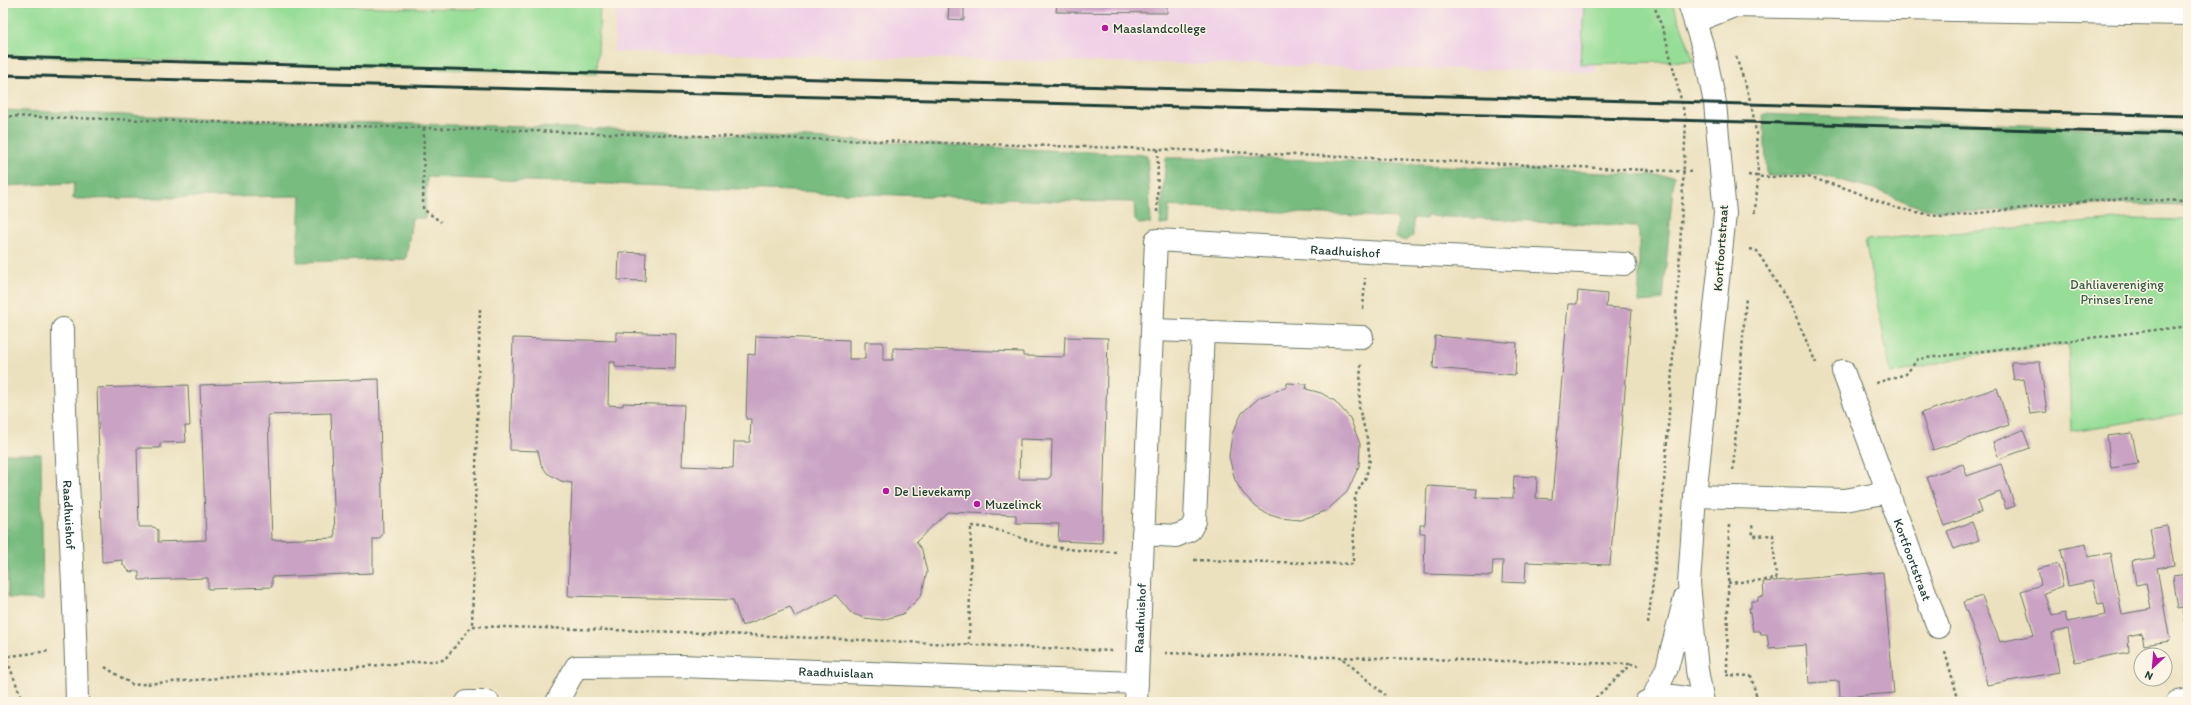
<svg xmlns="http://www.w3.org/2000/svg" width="2191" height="705" viewBox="0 0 2191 705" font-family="Itim,sans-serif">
  <rect width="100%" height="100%" fill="#fcf5e5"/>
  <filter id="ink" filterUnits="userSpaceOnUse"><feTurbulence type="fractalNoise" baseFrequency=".025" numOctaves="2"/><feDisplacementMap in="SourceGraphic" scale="8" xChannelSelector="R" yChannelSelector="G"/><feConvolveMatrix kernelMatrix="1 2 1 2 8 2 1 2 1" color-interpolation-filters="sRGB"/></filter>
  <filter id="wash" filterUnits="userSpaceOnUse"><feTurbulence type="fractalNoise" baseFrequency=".012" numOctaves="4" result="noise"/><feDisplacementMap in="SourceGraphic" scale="16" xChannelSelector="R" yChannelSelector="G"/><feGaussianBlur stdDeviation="0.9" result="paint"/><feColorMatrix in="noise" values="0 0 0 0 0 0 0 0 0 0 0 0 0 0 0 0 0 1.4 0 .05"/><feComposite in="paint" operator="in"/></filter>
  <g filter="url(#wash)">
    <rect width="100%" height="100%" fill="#ece1bf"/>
    <polygon fill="#efd0e6" points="616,3 1594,3 1595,72 614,52"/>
    <g fill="#96dd97" stroke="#5a8d66">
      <polygon points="3,3 242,3 455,9 476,9 489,3 600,3 597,74 3,56"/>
      <polygon points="1584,3 1673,3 1694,61 1581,64"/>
      <polygon points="2128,219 2188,220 2188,413 2071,431 2068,344 1972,355 1891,374 1865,240"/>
    </g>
    <g fill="#78bc80" stroke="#4c7c5a">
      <polygon points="3,110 220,119 647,130 1147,155 1151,223 1139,224 1135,220 1134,202 1053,201 427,177 425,218 412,218 406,259 297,262 300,196 79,199 73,199 74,183 3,186"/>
      <polygon points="1763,114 2188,132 2188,206 2113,204 1972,212 1924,209 1871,188 1819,175 1767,176"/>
      <polygon points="1166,158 1259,158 1674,176 1663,300 1639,302 1639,233 1637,226 1427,216 1426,219 1413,218 1413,236 1406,241 1396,238 1397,218 1169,206 1168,224 1160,225"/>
      <polygon points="3,454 41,454 43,600 8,598"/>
    </g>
    <g id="blocks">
      <g fill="#c9a2c4" fill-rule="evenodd">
        <polygon points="1057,3 1167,3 1167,13 1056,12"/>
        <polygon points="949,4 964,4 964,20 948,19"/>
        <polygon points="619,252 646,253 645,281 618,280"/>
        <polygon points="1578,291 1607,294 1606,307 1632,309 1610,565 1526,562 1525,583 1502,582 1503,561 1493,561 1492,576 1424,574 1425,533 1420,533 1420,525 1425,525 1427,486 1477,489 1476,497 1513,498 1514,476 1537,477 1536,498 1552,499 1568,304 1577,304"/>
        <path d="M616,332L676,334L675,369L615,367V362H609L608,405L623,406V403L684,405L682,466L733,468L734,442H750L751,419H746L748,354L755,355L756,336L849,340V359H865V342H883V360H893V348L1023,352V356L1064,357L1065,337L1108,338L1102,543L1058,541L1059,524L1016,523V515L947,512L916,542L922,550L927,572L921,596L903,614L882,620L864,618L851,613L836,595L795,617L790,607L742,626L733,600L568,596L572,483L561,481L547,473L541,464L538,451L510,450L513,338L616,341ZM1020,439L1052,440L1051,476L1048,479H1019Z"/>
        <polygon points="1435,336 1517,343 1515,375 1433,368"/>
        <polygon points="2011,362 2040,362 2047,412 2030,414 2024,379 2014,380"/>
        <path d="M379,379L383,534L379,539H373V573L272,577V587L208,589V578L139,580V571L130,572L123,565V560L102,562L97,388L188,385L190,426H185L186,442L160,443V448H137L139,527H154L158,530V542L206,540L200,385ZM331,413L335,538L272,540L268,415Z"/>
        <polygon points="1287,383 1307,384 1306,389 1321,393 1335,401 1350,418 1360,444 1359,466 1347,492 1326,511 1300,520 1280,518 1267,514 1256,507 1242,492 1235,480 1229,457 1232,434 1242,413 1260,397 1287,387"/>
        <polygon points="1997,388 2009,425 1933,450 1921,413"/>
        <polygon points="2023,430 2030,448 1999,459 1993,442"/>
        <polygon points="2132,433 2138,464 2111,468 2107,436"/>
        <polygon points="1963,464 1967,476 2001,464 2015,506 2006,509 2000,492 1977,501 1981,512 1945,526 1927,477"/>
        <polygon points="1972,522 1979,540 1954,549 1947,531"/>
        <polygon points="2167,525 2174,565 2157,568 2170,641 2144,645 2142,633 2128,636 2129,652 2075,662 2068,629 2052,633 2059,672 1987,685 1979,645 1963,602 1982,596 2000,642 2034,635 2021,591 2041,585 2038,569 2058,564 2063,586 2044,593 2052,616 2065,613 2067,622 2106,615 2104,604 2098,605 2093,581 2068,586 2061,549 2086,544 2088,557 2110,553 2122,614 2151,609 2146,583 2136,585 2132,561 2155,558 2150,528"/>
        <polygon points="1883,572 1894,693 1840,697 1839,681 1809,683 1806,645 1769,648 1767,634 1761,634 1760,631 1753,631 1749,608 1751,608 1751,601 1758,601 1758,597 1764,596 1763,582"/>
        <polygon points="2188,574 2188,632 2187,632 2183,608 2178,609 2173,576"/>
      </g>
    </g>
  </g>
  <g filter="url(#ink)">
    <use href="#blocks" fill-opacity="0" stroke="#677665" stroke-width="1"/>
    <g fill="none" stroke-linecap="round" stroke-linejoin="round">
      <defs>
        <g id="minor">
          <polyline points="1689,3 1705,54 1715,103 1725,214 1695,496 1689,583 1697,670 1703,702"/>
          <polyline points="1696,21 1734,6 2188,14"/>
          <path id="s1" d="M63,329C64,453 75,577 77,702"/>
          <polyline points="1152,330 1362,337"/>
          <path id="s2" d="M1843,371L1938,627"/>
          <polyline points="1695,496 1845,500 1889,492"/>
          <polyline points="1143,534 1176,536 1190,530 1195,521 1203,331"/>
          <polyline points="1653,698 1667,668 1685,598"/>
          <polyline points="467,702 488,702"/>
          <path id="s3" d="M557,702L576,667L680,666L1137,683"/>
          <path id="s4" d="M1136,702L1156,240L1403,254L1625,264"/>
          <path d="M1646,702C1664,692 1681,696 1700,702"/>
          <polyline points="2177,702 2188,700"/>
        </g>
      </defs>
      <use href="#minor" stroke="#677665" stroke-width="24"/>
      <g stroke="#677665" stroke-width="2.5" stroke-dasharray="3 3" stroke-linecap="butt">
        <path d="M1736,57C1741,72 1747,88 1751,104C1759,140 1760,179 1754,215"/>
        <polyline points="3,116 1158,149 1694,172"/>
        <polyline points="424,128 423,209 441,222"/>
        <polyline points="1748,175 1763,177 1808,177 1848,189 1896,208 1942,217 2108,199 2188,201"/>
        <polyline points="1157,212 1158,149"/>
        <polyline points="1750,249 1757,251 1791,306 1816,363"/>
        <polyline points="480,309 472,626 680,632 1112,651"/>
        <polyline points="1363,309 1365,278"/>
        <polyline points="1876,383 1906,374 1918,359 2188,326"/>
        <polyline points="1733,470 1746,297"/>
        <polyline points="1194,560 1353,564 1355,496 1366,477 1370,459 1367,438 1359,408 1361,364"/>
        <polyline points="1728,583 1776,579 1773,535 1753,536 1752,524"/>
        <polyline points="1648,624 1663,497 1679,272 1686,120 1665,35 1653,3"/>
        <path d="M969,645L971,526C993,527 1010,534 1030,541C1058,550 1087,551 1116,552"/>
        <polyline points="3,649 23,702"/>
        <polyline points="1945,652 1959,702"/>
        <polyline points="1165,653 1632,664"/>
        <polyline points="3,657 49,651"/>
        <polyline points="1343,659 1385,695"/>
        <polyline points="105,667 133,685 444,660 472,626"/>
        <polyline points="1727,672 1729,525"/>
        <polyline points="1726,675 1751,676 1758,702"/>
        <polyline points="1591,702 1632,664 1638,666"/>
      </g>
      <use href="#minor" stroke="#fff" stroke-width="22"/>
      <g stroke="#1f3d34" stroke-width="3">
        <polyline points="3,57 2188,116"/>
        <polyline points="3,75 2188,134"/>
      </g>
    </g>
  </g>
  <g fill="#b5179e" stroke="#fcf5e5" stroke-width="1.5">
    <circle cx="1105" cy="28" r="4"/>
    <circle cx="886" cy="491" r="4"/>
    <circle cx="977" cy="504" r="4"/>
  </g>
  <g text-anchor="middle" stroke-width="3" stroke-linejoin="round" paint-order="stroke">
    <g font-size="13" fill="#1f3d34" stroke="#fcf5e5" text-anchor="start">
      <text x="1113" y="33">Maaslandcollege</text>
      <text x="894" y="496">De Lievekamp</text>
      <text x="985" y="509">Muzelinck</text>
    </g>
    <g font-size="13" fill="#1f3d34" stroke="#fcf5e5">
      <text transform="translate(1720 248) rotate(-86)" y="5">Kortfoortstraat</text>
      <text dy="5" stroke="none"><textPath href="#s4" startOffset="652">Raadhuishof</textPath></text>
      <text dy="5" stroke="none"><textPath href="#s1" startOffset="186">Raadhuishof</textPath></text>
      <text dy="5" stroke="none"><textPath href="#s2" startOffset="201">Kortfoortstraat</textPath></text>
      <text dy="5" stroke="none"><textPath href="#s4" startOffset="84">Raadhuishof</textPath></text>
      <text dy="5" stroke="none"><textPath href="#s3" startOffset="300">Raadhuislaan</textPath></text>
    </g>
    <g font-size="13" fill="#375d48" stroke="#fcf5e5">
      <text x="2117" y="289">Dahliavereniging<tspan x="2117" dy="15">Prinses Irene</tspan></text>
    </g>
  </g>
  <rect width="2191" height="705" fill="none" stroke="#fcf5e5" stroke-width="16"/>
  <g transform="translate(2153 667) rotate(206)"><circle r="19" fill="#fcf5e5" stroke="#a4ab9e"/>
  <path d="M0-3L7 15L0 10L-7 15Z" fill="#b5179e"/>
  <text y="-6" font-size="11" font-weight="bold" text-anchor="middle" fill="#1f3d34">N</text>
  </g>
</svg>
